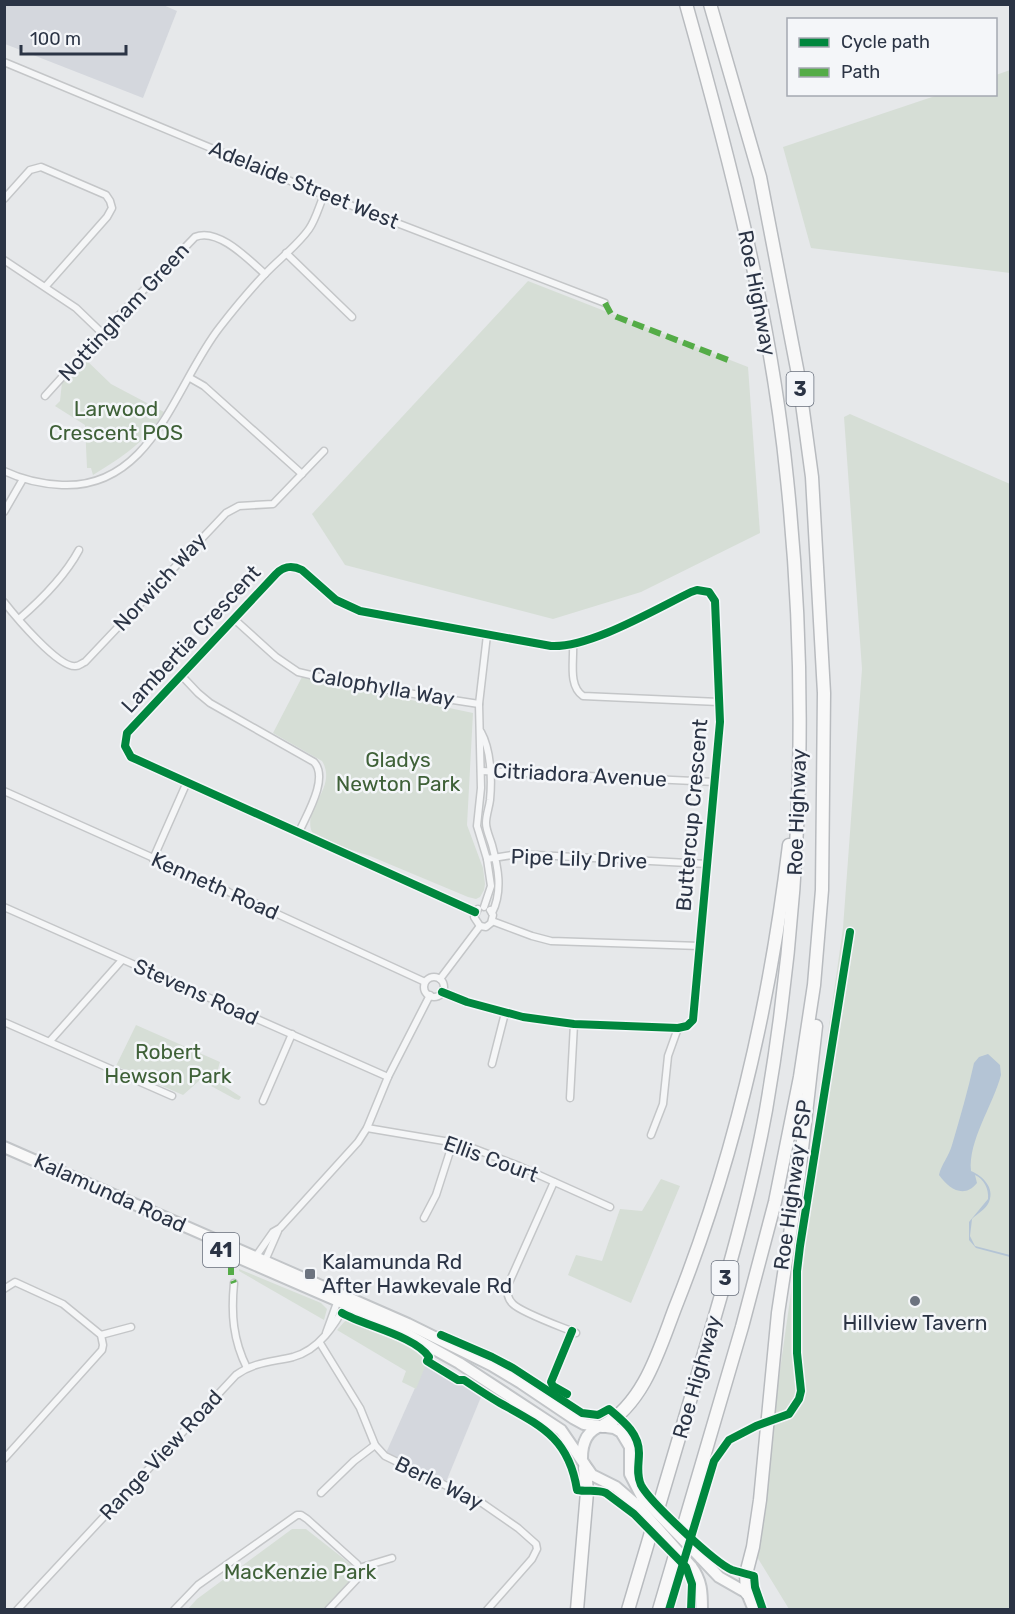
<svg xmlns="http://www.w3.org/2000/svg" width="1015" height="1614" viewBox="0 0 1015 1614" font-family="Rubik,sans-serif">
  <rect width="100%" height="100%" fill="#e6e8ea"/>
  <g fill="#d4d7dd">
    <polygon points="161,4 177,11 143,98 5,44 5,5"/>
    <polygon points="427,1361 481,1397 446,1482 386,1453"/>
  </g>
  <g fill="#d6ded6">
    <polygon points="1010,70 1010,273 811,248 783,147 938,95 996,94 996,75"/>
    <polygon points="528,281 748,367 760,533 641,592 553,619 345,565 312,514"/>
    <path d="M85,359L111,384L164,412C147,441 121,458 93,475L91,468H87L85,425L55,406L60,401L62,382Z"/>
    <polygon points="850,414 1010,484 1010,1609 789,1609 754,1552 843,928 862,669 844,417"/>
    <path d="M302,677L473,713L467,825L483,868L485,884L484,890L480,897L476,899L468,897L370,856L342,847L312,832C302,809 338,787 322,761L273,733Z"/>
    <polygon points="136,1025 220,1062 215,1080 241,1097 239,1100 235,1099 200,1080 183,1095 116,1066"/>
    <polygon points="661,1179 680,1186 631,1303 568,1275 576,1255 602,1261 620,1209 642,1211"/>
    <polygon points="239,1269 321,1303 327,1309 324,1320 239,1271"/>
    <path d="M350,1319C363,1321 372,1327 385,1332C401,1338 419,1342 429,1357L416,1389L402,1382L406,1371L337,1330L346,1320Z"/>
    <polygon points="292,1529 306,1529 353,1566 355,1577 325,1609 187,1610 197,1599"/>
  </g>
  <path fill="#b4c4d5" d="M988,1054L1000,1065L1001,1075C993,1105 968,1141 971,1171C983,1176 995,1188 989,1202C986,1209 977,1214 972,1219L970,1236L975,1246L1010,1255V1257L976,1248L969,1240V1222L988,1199C989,1189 984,1179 975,1175L977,1183C964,1199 949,1189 939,1175C941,1165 949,1156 952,1145C960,1118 968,1090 974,1063L979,1057Z"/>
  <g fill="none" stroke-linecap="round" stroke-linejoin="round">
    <defs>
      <g id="street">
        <polyline points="4,62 324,195 605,303"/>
        <polyline points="4,199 30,170 41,167 106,195 110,201 112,208 107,217 46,286"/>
        <polyline points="286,253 352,317"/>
        <polyline points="4,260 76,308 102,333"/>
        <polyline points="190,378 204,386 302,474"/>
        <path d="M45,396L102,333L195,237C218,227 249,260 265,274"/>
        <path d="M4,471C23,480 41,484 62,485C153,489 175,384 220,327C234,309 249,291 265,274C279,259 297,246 309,229C316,219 319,206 324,195"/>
        <polyline points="4,512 23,479"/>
        <path d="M4,602C15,616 59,669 76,666C79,666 82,663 85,662L226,513L239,506L273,504L324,451"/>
        <path d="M19,619C41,600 65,576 79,550"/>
        <polyline points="234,619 276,657 298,672 349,684 479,704"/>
        <path d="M573,645C574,661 568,686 583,696L719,702"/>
        <path d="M181,675L198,693L210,703L314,762C329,778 307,814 299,832"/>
        <path d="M481,732C491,750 492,779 490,800C489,808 486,815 486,823C486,830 490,838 492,845C498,867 503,891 492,913"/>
        <polyline points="481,771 715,782"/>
        <path d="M4,791L227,891C238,898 249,899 260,906L425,982"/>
        <polyline points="153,859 187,782"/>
        <polyline points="487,859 512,855 537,855 707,864"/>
        <polyline points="4,907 388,1077"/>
        <polyline points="484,907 491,886 487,859 477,826 481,788 479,704 487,635"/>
        <polyline points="478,909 474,917 480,926"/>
        <polyline points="492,921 532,936 551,941 700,946"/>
        <circle cx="434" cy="987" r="10"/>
        <polyline points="440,979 480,926 486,927 491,923 493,915 490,910"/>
        <path d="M442,992L467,1002L523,1017L574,1024L678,1028L687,1026L693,1020L720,722L715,601L709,592L697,590L691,592C654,610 590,648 551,646L360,611L336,600L302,570C292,565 284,566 276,574L127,733L125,746L131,757L475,912"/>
        <polyline points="4,1022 172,1096"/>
        <polyline points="50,1041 122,960"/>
        <polyline points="492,1064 505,1013"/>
        <polyline points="570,1098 574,1024"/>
        <polyline points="263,1101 292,1034"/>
        <polyline points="367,1128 462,1144 519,1166 610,1207"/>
        <polyline points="651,1135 663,1104 668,1056 678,1028"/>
        <path d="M554,1182L508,1285C507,1293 507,1298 513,1304C522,1313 562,1327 576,1333"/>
        <polyline points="424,1218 436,1195 453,1142"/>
        <polyline points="254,1259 273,1232 280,1228 358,1142 367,1128 388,1077 430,995"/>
        <polyline points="264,1263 278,1231"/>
        <path d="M234,1283C231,1314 233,1340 247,1368"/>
        <polyline points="4,1289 15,1282 63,1304 101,1335 103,1345 102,1350 4,1459"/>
        <polyline points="326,1333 338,1300"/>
        <polyline points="101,1335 131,1327"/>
        <polyline points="320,1343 360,1408 375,1445 385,1456 482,1503 518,1528 536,1544 537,1549 532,1559 487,1610"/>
        <polyline points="321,1493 354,1461 375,1445"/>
        <polyline points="359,1568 392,1558"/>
        <path d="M17,1610L236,1375C254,1362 272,1362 293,1357C319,1350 335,1325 347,1302"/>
        <polyline points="174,1610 198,1585 297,1515 301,1515 307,1519 357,1564 359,1568"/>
        <polyline points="328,1610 357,1579 359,1568"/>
      </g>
      <g id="primary">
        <polyline points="4,1147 408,1324 491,1365 521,1383 573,1418 584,1424 614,1428 621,1432 630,1447 630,1474 642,1497"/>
        <polyline points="221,1250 382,1320 459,1363 561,1430 592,1475 616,1487 637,1505"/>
        <path d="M582,1458C582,1443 587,1430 602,1426"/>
        <polyline points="700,1557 719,1577 747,1593 754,1610"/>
        <path d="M691,1566C702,1581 702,1592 702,1610"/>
      </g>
      <g id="highway">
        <path d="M603,1426C644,1403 659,1350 675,1308C734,1160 770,1003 789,845"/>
        <polyline points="747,1593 746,1574 753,1547 760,1500 778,1313 799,1175 816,1026"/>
        <polyline points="577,1610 587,1492 585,1468"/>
        <path d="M628,1610C653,1525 678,1441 703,1357C727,1276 751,1193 766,1110C802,902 809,689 787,479C771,318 730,160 686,4"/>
        <polyline points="659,1610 742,1327 775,1202 800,1077 814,985 822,890 824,693 812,477 798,374 760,177 710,4"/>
      </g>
    </defs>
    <use href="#street" stroke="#c4c6c8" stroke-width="9"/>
    <use href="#primary" stroke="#c2c5c8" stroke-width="14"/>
    <use href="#highway" stroke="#b8bbbf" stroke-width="15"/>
    <use href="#street" stroke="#f5f6f7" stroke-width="6"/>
    <use href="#primary" stroke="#f8f8f8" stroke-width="10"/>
    <use href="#highway" stroke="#f8f8f8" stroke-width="12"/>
    <defs>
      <g id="primary-bridge">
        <polyline points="642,1497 700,1557"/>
        <polyline points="637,1505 691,1566"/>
      </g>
    </defs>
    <use href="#primary-bridge" stroke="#c2c5c8" stroke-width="14" stroke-linecap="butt"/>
    <use href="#primary-bridge" stroke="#f8f8f8" stroke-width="10"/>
    <g stroke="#54ac47" stroke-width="6" stroke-dasharray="12 6" stroke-linecap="butt">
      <polyline points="605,303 611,314 617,317 728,360"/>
      <polyline points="231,1263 231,1275 234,1283"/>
    </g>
    <defs>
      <g id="cycleway">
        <path d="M442,992L467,1002L523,1017L574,1024L678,1028L687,1026L693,1020L720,722L715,601L709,592L697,590L691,592C654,610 590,648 551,646L360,611L336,600L302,570C292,565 284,566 276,574L127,733L125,746L131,757L475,912"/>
        <path d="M342,1313C365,1326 415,1336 429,1357L427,1361L458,1380H464C476,1388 488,1396 500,1403C541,1426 569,1438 577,1490C587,1492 597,1489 606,1493L634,1514L686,1567L692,1584L691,1610"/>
        <path d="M441,1335L492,1357L513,1368L582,1413L598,1415L609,1409C623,1421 639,1433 639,1453C639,1464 636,1474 641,1485C649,1501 715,1563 732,1570C739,1572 747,1574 754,1576L755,1587L763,1610"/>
        <polyline points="567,1394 553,1386 551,1382 572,1331"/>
        <polyline points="669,1610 714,1461 729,1440 756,1426 789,1414 799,1399 801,1391 797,1353 797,1271 800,1246 850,932"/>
      </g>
    </defs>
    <use href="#cycleway" stroke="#f4f6f9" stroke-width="11"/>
    <use href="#cycleway" stroke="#00873e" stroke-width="8"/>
  </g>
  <g fill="#6c737f" stroke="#f4f6f9" stroke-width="2">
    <rect x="304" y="1268" width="12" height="12" rx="3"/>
    <circle cx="915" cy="1301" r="6"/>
  </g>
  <g text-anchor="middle" stroke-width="5" stroke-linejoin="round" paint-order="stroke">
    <g fill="#f4f6f9" stroke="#676e7b" stroke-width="1.5">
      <rect x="786.5" y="372" width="27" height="34" rx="4.5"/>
      <rect x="203" y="1233" width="36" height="34" rx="4.5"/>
      <rect x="711.5" y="1261" width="27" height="34" rx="4.5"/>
    </g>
    <g font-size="20" font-weight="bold" fill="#2b3445">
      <text x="800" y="396">3</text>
      <text x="221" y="1257">41</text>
      <text x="725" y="1285">3</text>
    </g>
    <g font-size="21" fill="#2b3445" stroke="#f4f6f9">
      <text transform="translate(304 185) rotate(22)" y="7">Adelaide Street West</text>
      <text transform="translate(757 293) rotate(79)" y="7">Roe Highway</text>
      <text transform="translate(124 312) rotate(-47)" y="7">Nottingham Green</text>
      <text transform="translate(160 582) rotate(-47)" y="7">Norwich Way</text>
      <text transform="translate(191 639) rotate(-47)" y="7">Lambertia Crescent</text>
      <text transform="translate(383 687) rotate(10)" y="7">Calophylla Way</text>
      <text transform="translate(580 775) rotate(3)" y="7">Citriadora Avenue</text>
      <text transform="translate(797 812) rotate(-88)" y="7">Roe Highway</text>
      <text transform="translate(692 815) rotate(-85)" y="7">Buttercup Crescent</text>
      <text transform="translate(579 859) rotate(2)" y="7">Pipe Lily Drive</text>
      <text transform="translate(215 886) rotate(24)" y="7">Kenneth Road</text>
      <text transform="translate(196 992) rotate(24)" y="7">Stevens Road</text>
      <text transform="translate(491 1159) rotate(20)" y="7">Ellis Court</text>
      <text transform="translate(793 1185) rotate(-82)" y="7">Roe Highway PSP</text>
      <text transform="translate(110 1193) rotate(24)" y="7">Kalamunda Road</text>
      <text transform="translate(697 1377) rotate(-74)" y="7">Roe Highway</text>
      <text transform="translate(161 1455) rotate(-47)" y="7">Range View Road</text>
      <text transform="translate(439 1483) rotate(26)" y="7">Berle Way</text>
    </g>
    <g font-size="21" fill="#3f6138" stroke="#f4f6f9">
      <text x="116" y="416">Larwood<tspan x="116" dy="24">Crescent POS</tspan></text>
      <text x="398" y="767">Gladys<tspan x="398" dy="24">Newton Park</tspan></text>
      <text x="168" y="1059">Robert<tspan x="168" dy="24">Hewson Park</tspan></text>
      <text x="300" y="1579">MacKenzie Park</text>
    </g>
    <g font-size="21" fill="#2b3445" stroke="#f4f6f9" text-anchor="start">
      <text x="322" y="1269">Kalamunda Rd<tspan x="322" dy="24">After Hawkevale Rd</tspan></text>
      <text x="915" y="1330" text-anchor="middle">Hillview Tavern</text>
    </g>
  </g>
  <rect width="1015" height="1614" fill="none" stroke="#2b3445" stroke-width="12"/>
  <rect x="787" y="18" width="210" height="78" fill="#f4f6f9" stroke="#a4a8b1" stroke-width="1.5"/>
  <rect x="799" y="38" width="30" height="9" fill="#00873e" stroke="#a4a8b1" stroke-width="1.5"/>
  <text x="841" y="48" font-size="18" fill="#2b3445">Cycle path</text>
  <rect x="799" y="68" width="30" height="9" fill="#54ac47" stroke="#a4a8b1" stroke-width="1.5"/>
  <text x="841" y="78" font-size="18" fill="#2b3445">Path</text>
  <path d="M21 45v9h105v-9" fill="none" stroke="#2b3445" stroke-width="3"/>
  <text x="30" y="45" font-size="18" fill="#2b3445" stroke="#f4f6f9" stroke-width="4.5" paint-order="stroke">100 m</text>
</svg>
